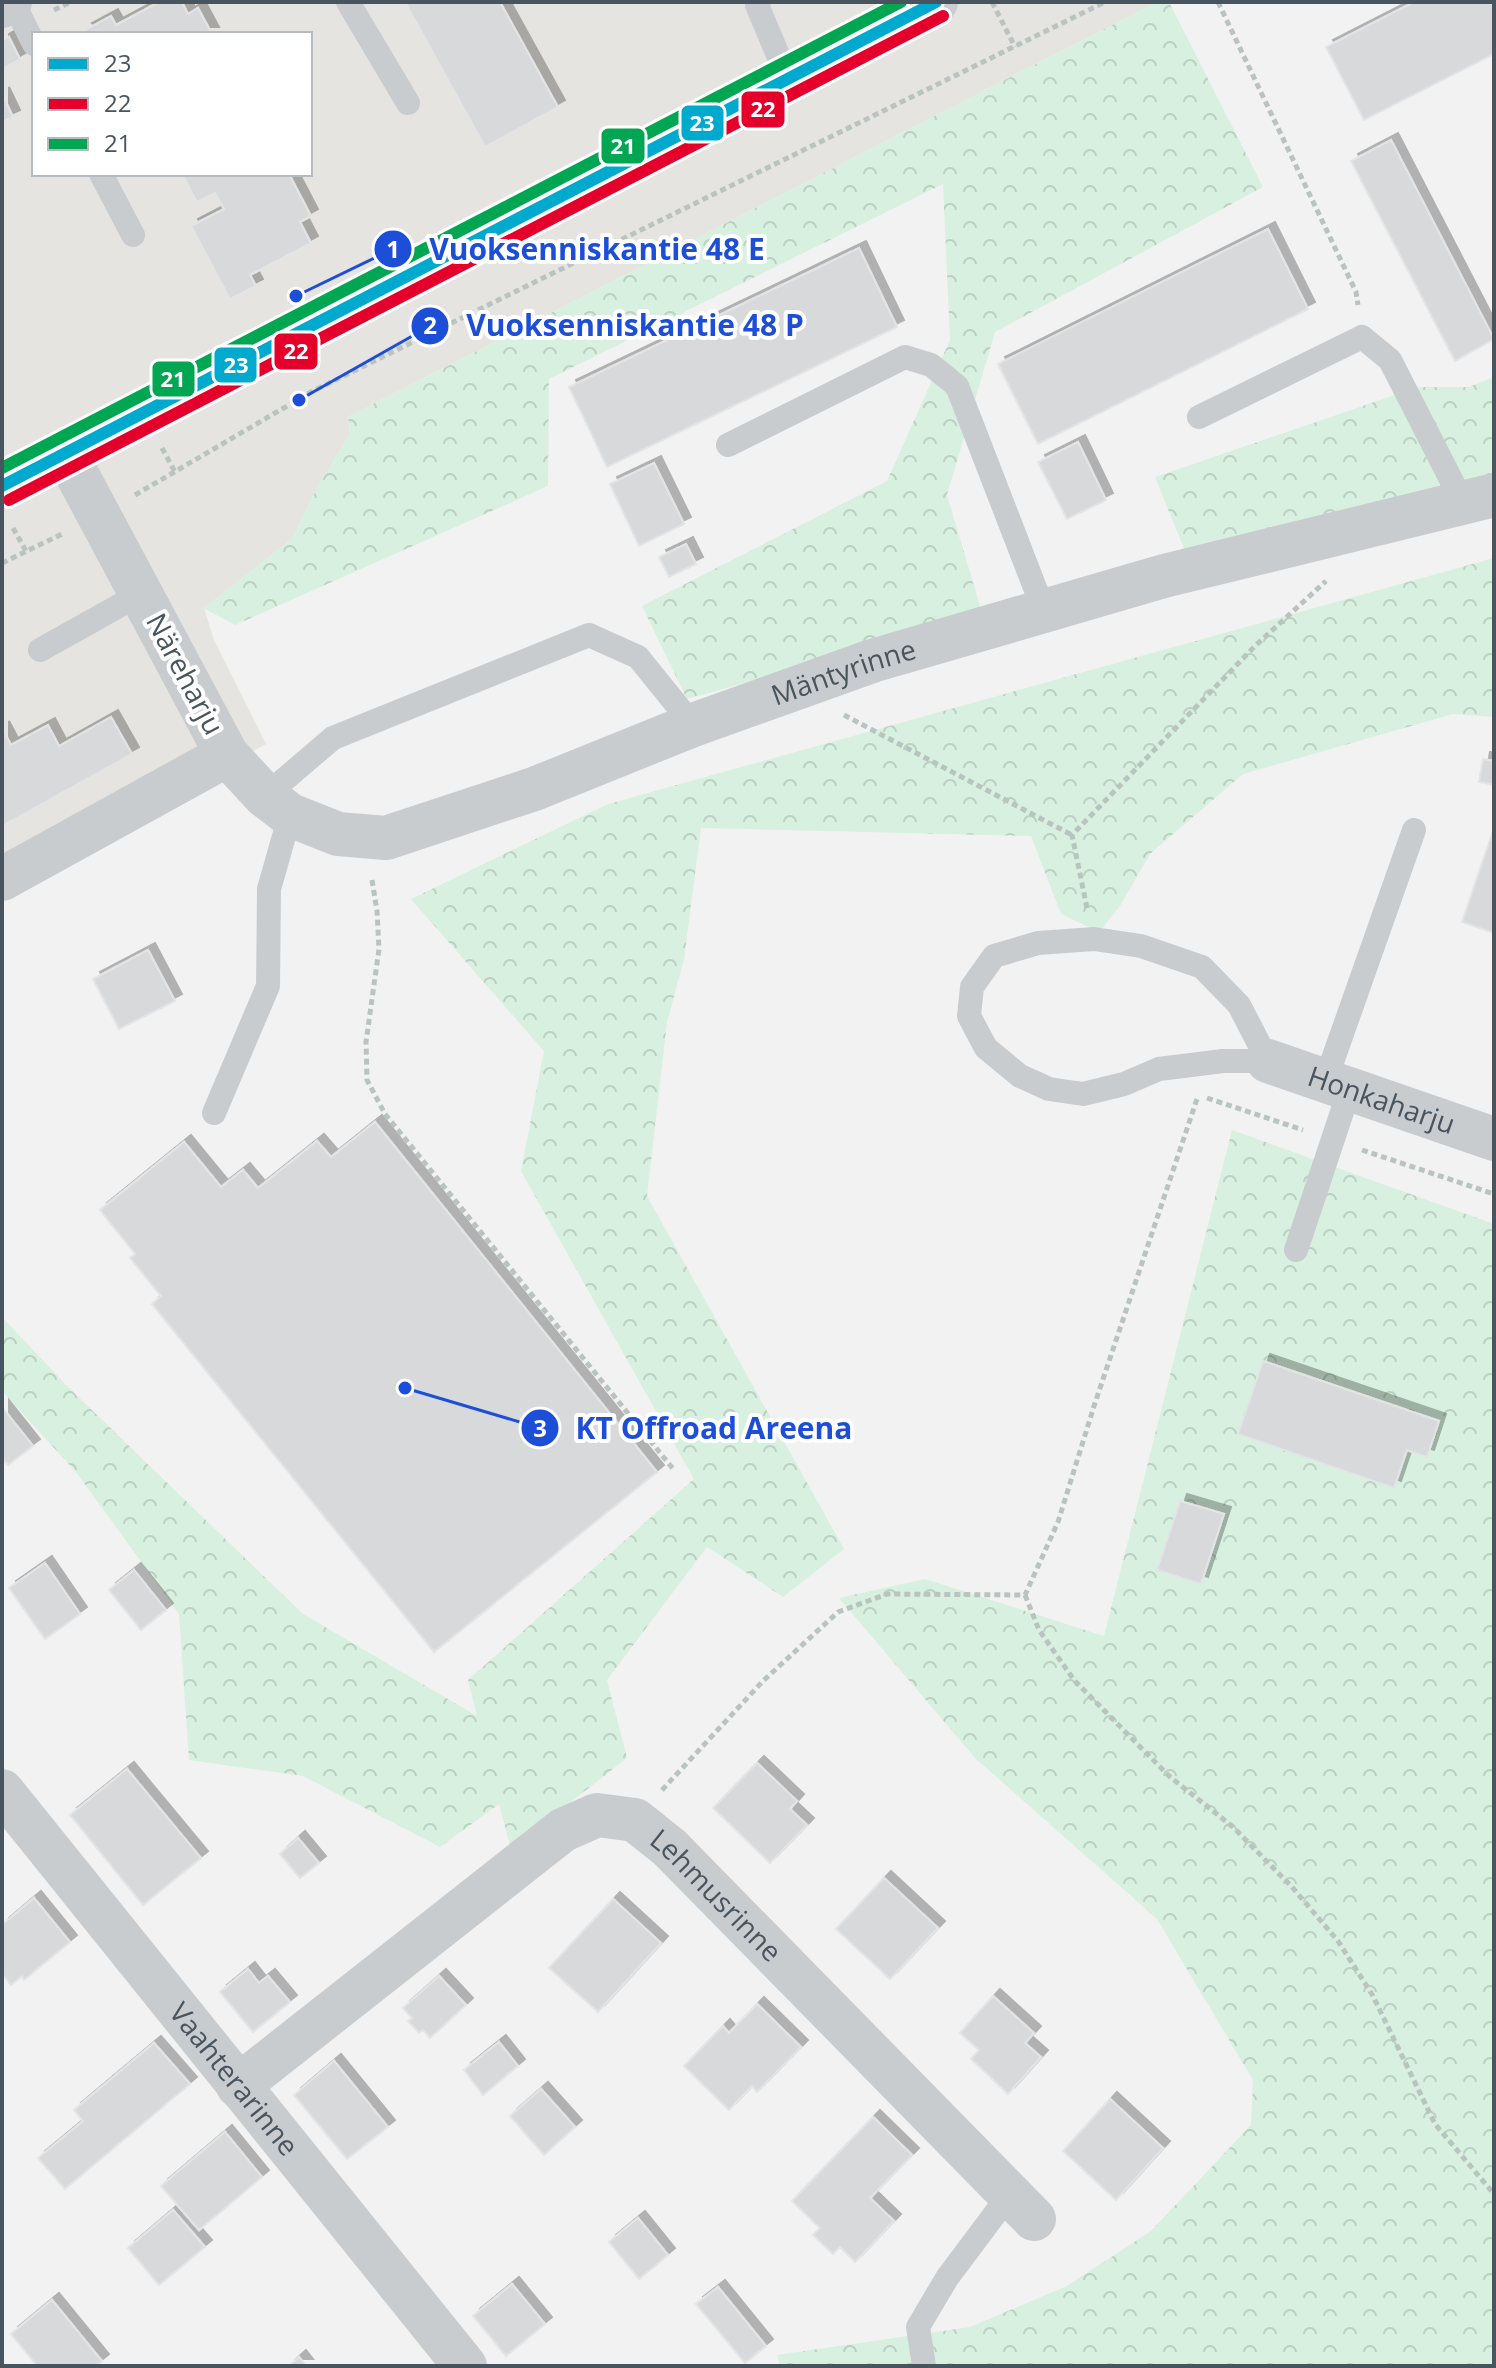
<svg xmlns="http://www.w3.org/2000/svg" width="1496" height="2368" viewBox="0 0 1496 2368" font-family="'Open Sans',sans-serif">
  <defs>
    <pattern id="forest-crowns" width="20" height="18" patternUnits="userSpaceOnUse" patternTransform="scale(2)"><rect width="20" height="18" fill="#d8f0e0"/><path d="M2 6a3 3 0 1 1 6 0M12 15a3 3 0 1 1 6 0" fill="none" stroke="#bbd0c3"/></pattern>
    <filter id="shadow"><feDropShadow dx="7" dy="-7" stdDeviation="0" flood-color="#0004"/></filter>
  </defs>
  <rect width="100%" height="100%" fill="#f2f2f2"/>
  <path fill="#e6e4e0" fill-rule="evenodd" d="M2,2H1157L348,417L350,434L317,488L292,539L204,608L214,640L266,744L2,892ZM34,34H310V174H34Z"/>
  <g fill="url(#forest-crowns)">
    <polygon points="1157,2 1169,2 1263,187 995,332 947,495 983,616 687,699 642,606 887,481 950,340 943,184 549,379 548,486 235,625 203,608 292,539 317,488 350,434 348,417"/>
    <polygon points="1494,377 1494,480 1189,561 1155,477 1418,387 1469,387"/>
    <polygon points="1494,558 1494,717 1453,714 1243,774 1150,854 1120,906 1099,932 1061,914 1031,836 701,828 684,959 667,1022 647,1196 844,1549 783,1597 707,1547 607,1680 627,1758 511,1849 499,1804 440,1847 303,1776 189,1760 179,1614 76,1472 2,1391 2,1317 67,1386 303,1614 477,1716 468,1680 694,1479 521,1171 544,1051 411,899 608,804"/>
    <polygon points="1232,1130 1494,1224 1494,2366 780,2366 777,2355 970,2327 1067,2286 1151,2231 1251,2125 1253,2080 1157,1919 975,1758 839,1598 925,1579 1104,1636"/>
  </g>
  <g fill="#d8d9da" stroke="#e3e4e5" stroke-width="2" filter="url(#shadow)">
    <polygon points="159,2 182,2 188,14 198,8 212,34 88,34 85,30 111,16 116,25"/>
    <polygon points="405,2 500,2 558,107 485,147"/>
    <polygon points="1414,2 1494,2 1494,54 1364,120 1326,47"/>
    <polygon points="9,37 20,59 2,69 2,41"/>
    <polygon points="2,94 13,117 2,122"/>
    <polygon points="1391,140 1494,339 1455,361 1351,161"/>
    <polygon points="182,174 289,174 311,216 300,222 311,243 250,275 256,286 230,299 191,226 224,209 215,193 197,202"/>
    <polygon points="1268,229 1308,309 1038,444 998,364"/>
    <polygon points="859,248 897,327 607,467 569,387"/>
    <polygon points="1078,442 1106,500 1067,519 1038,462"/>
    <polygon points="654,463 684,524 639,546 610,484"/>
    <polygon points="686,544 696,564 669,577 659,557"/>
    <polygon points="111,717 132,754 2,826 2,728 11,745 48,725 59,746"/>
    <polygon points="1483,759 1494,761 1494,785 1479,782"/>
    <polygon points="1494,828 1494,933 1462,922"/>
    <polygon points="148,950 175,1001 119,1029 93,979"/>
    <polygon points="375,1122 657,1472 434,1652 152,1304 161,1296 130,1258 135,1254 100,1210 184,1142 221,1187 243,1170 258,1188 317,1141 331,1157"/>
    <polygon points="1263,1361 1439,1421 1427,1457 1407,1450 1394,1488 1238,1434"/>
    <polygon points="2,1407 33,1446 8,1465 2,1458"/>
    <polygon points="1180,1501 1224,1514 1201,1584 1157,1570"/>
    <polygon points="45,1563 80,1614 45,1639 9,1588"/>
    <polygon points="134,1570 166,1610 141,1630 109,1590"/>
    <polygon points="757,1763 797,1801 790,1809 807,1825 770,1863 713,1808"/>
    <polygon points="127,1769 201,1858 143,1905 70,1815"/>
    <polygon points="298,1838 319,1863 300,1878 280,1854"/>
    <polygon points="884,1878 938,1928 890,1979 836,1929"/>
    <polygon points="34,1898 70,1942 24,1980 22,1976 11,1985 2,1974 2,1925"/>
    <polygon points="613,1899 661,1943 598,2012 549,1968"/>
    <polygon points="248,1969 259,1983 268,1976 290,2002 253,2032 220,1992"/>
    <polygon points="439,1976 466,2005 430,2038 423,2030 419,2033 408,2021 412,2018 403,2008"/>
    <polygon points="993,1996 1034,2033 1025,2043 1041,2057 1008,2094 971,2059 979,2050 960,2033"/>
    <polygon points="757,2004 801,2047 757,2092 752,2086 729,2110 684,2066 723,2026 729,2033"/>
    <polygon points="499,2042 518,2066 483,2095 464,2070"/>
    <polygon points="154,2043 190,2084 65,2189 38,2158 83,2121 74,2110"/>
    <polygon points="334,2061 388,2127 347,2159 294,2095"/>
    <polygon points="541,2089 575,2127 544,2155 510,2116"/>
    <polygon points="1110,2099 1163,2148 1116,2200 1063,2151"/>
    <polygon points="873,2117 912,2155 870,2198 894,2221 855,2262 840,2247 833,2254 813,2235 820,2228 792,2201"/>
    <polygon points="225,2132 262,2177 199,2230 161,2186"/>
    <polygon points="173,2210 205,2247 159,2285 128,2248"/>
    <polygon points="638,2218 668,2255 639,2279 609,2242"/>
    <polygon points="512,2284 545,2324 506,2356 473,2316"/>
    <polygon points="718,2287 766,2346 745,2363 696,2304"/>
    <polygon points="52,2300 102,2361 96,2366 37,2366 11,2334"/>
    <polygon points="299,2357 306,2366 289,2366"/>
  </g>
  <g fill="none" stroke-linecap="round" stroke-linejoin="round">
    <g stroke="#b9c4c0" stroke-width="5" stroke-dasharray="6 4" stroke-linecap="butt">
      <polyline points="992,2 1015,47"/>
      <polyline points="1218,2 1356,292 1358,305"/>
      <polyline points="54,10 71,2"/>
      <polyline points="162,448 175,472"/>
      <polyline points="135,495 311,392 1105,2"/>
      <polyline points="13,528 26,551"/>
      <polyline points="2,563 62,534"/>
      <polyline points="844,715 1072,835"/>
      <polyline points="372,880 377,911 379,949 366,1042 367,1080 385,1114 674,1470"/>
      <polyline points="1087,908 1072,835 1255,646 1326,581"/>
      <polyline points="1207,1098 1303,1130"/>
      <polyline points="1362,1150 1494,1194"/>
      <polyline points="1025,1595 1039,1630 1074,1680 1169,1776 1233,1827 1292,1887 1338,1941 1373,1996 1435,2124 1494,2194"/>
      <polyline points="662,1790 763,1681 838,1612 887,1594 1025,1595 1058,1522 1095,1403 1198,1096"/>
    </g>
    <g stroke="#c9ccce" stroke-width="24">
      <polyline points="13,2 34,44"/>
      <polyline points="348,2 408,103"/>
      <polyline points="759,2 757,5 788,79"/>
      <polyline points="101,174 133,235"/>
      <polyline points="1199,417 1362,337 1390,360 1463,503"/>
      <polyline points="728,445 905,357 931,365 957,386 1044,611"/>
      <polyline points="40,650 142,593"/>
      <polyline points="265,796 333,738 589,635 638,657 693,725"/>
      <polygon points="1094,939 1141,946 1202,967 1239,1005 1268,1061 1223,1061 1159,1069 1124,1084 1083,1094 1049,1089 1020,1076 986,1048 969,1016 972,987 994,956 1038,943"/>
      <polyline points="1326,1079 1414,830"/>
      <polyline points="214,1113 268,986 269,889 290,815"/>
      <polyline points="1296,1250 1350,1088"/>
      <polyline points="924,2366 918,2327 947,2278 1010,2194"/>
    </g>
    <g stroke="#c9ccce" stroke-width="44">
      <polyline points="2,6 10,2"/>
      <path id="s1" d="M227,755L265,796L290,815L338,834L386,838L534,789L693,725L872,661L1164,576L1494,495"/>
      <polyline points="2,879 227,755 65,452"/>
      <path id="s2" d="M1268,1061L1494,1139"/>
      <path id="s3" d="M2,1791L465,2366"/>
      <path id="s4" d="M238,2086L563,1830L597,1815L635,1820L670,1848L1034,2219"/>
    </g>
    <polyline stroke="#cbcdcf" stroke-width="44" points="2,486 936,2"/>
    <defs>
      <polyline id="bus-1" points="2,486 936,2"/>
      <polyline id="bus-2" points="9,500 943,16"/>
      <polyline id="bus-3" points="2,468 901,2"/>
    </defs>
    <use href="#bus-1" stroke="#fff" stroke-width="18"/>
    <use href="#bus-2" stroke="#fff" stroke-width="18"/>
    <use href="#bus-3" stroke="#fff" stroke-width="18"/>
    <use href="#bus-1" stroke="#00a9ce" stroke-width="12"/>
    <use href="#bus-2" stroke="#e4002b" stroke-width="12"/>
    <use href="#bus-3" stroke="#00a651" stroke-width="12"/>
  </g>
  <g text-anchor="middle" stroke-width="8" stroke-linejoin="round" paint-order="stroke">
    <g font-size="28" fill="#49555e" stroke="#fff">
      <text dy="10" stroke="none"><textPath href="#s1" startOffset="674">Mäntyrinne</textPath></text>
      <text transform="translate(185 674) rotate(62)" y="10">Näreharju</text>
      <text dy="10" stroke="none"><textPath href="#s2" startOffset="120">Honkaharju</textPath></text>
      <text dy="10" stroke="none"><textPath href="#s4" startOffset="600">Lehmusrinne</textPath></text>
      <text dy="10" stroke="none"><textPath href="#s3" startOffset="370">Vaahterarinne</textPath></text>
    </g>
  </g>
  <path fill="none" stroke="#1d4ed8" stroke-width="3" d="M296 296L393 249M299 400L430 326M405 1388L540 1428"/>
  <g fill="#1d4ed8" stroke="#fff" stroke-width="3">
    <circle cx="296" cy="296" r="8"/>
    <circle cx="299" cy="400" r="8"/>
    <circle cx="405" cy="1388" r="8"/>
    <circle cx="393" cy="249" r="20"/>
    <circle cx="430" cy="326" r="20"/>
    <circle cx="540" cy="1428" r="20"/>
  </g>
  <g font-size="24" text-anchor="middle" font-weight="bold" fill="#fff">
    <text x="393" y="258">1</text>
    <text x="430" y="334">2</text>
    <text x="540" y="1437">3</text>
  </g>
  <g font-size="30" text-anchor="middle" font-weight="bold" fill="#1d4ed8" stroke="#fff" stroke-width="8" stroke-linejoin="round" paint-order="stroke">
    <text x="597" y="260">Vuoksenniskantie 48 E</text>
    <text x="635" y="336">Vuoksenniskantie 48 P</text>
    <text x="714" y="1439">KT Offroad Areena</text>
  </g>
  <g stroke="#fff" stroke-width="3">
    <rect x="740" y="90" width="46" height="39" rx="8" fill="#e4002b"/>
    <rect x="680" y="104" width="45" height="38" rx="8" fill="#00a9ce"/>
    <rect x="600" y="127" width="46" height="38" rx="8" fill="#00a651"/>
    <rect x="273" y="332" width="46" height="39" rx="8" fill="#e4002b"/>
    <rect x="213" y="346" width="45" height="38" rx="8" fill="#00a9ce"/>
    <rect x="151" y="360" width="45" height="38" rx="8" fill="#00a651"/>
  </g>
  <g font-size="22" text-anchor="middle" font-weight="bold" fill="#fff">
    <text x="763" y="117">22</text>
    <text x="702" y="131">23</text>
    <text x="623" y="154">21</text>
    <text x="296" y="359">22</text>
    <text x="236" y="373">23</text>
    <text x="173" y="387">21</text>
  </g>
  <rect width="1496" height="2368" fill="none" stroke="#49555e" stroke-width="8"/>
  <rect x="32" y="32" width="280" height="144" fill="#ffffff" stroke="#b6bbbf" stroke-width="2"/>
  <rect x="48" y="58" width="40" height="12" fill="#00a9ce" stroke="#b6bbbf" stroke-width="2"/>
  <text x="104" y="72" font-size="24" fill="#49555e">23</text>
  <rect x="48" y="98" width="40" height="12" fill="#e4002b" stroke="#b6bbbf" stroke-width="2"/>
  <text x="104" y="112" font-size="24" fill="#49555e">22</text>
  <rect x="48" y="138" width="40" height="12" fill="#00a651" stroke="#b6bbbf" stroke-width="2"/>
  <text x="104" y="152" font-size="24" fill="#49555e">21</text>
</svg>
